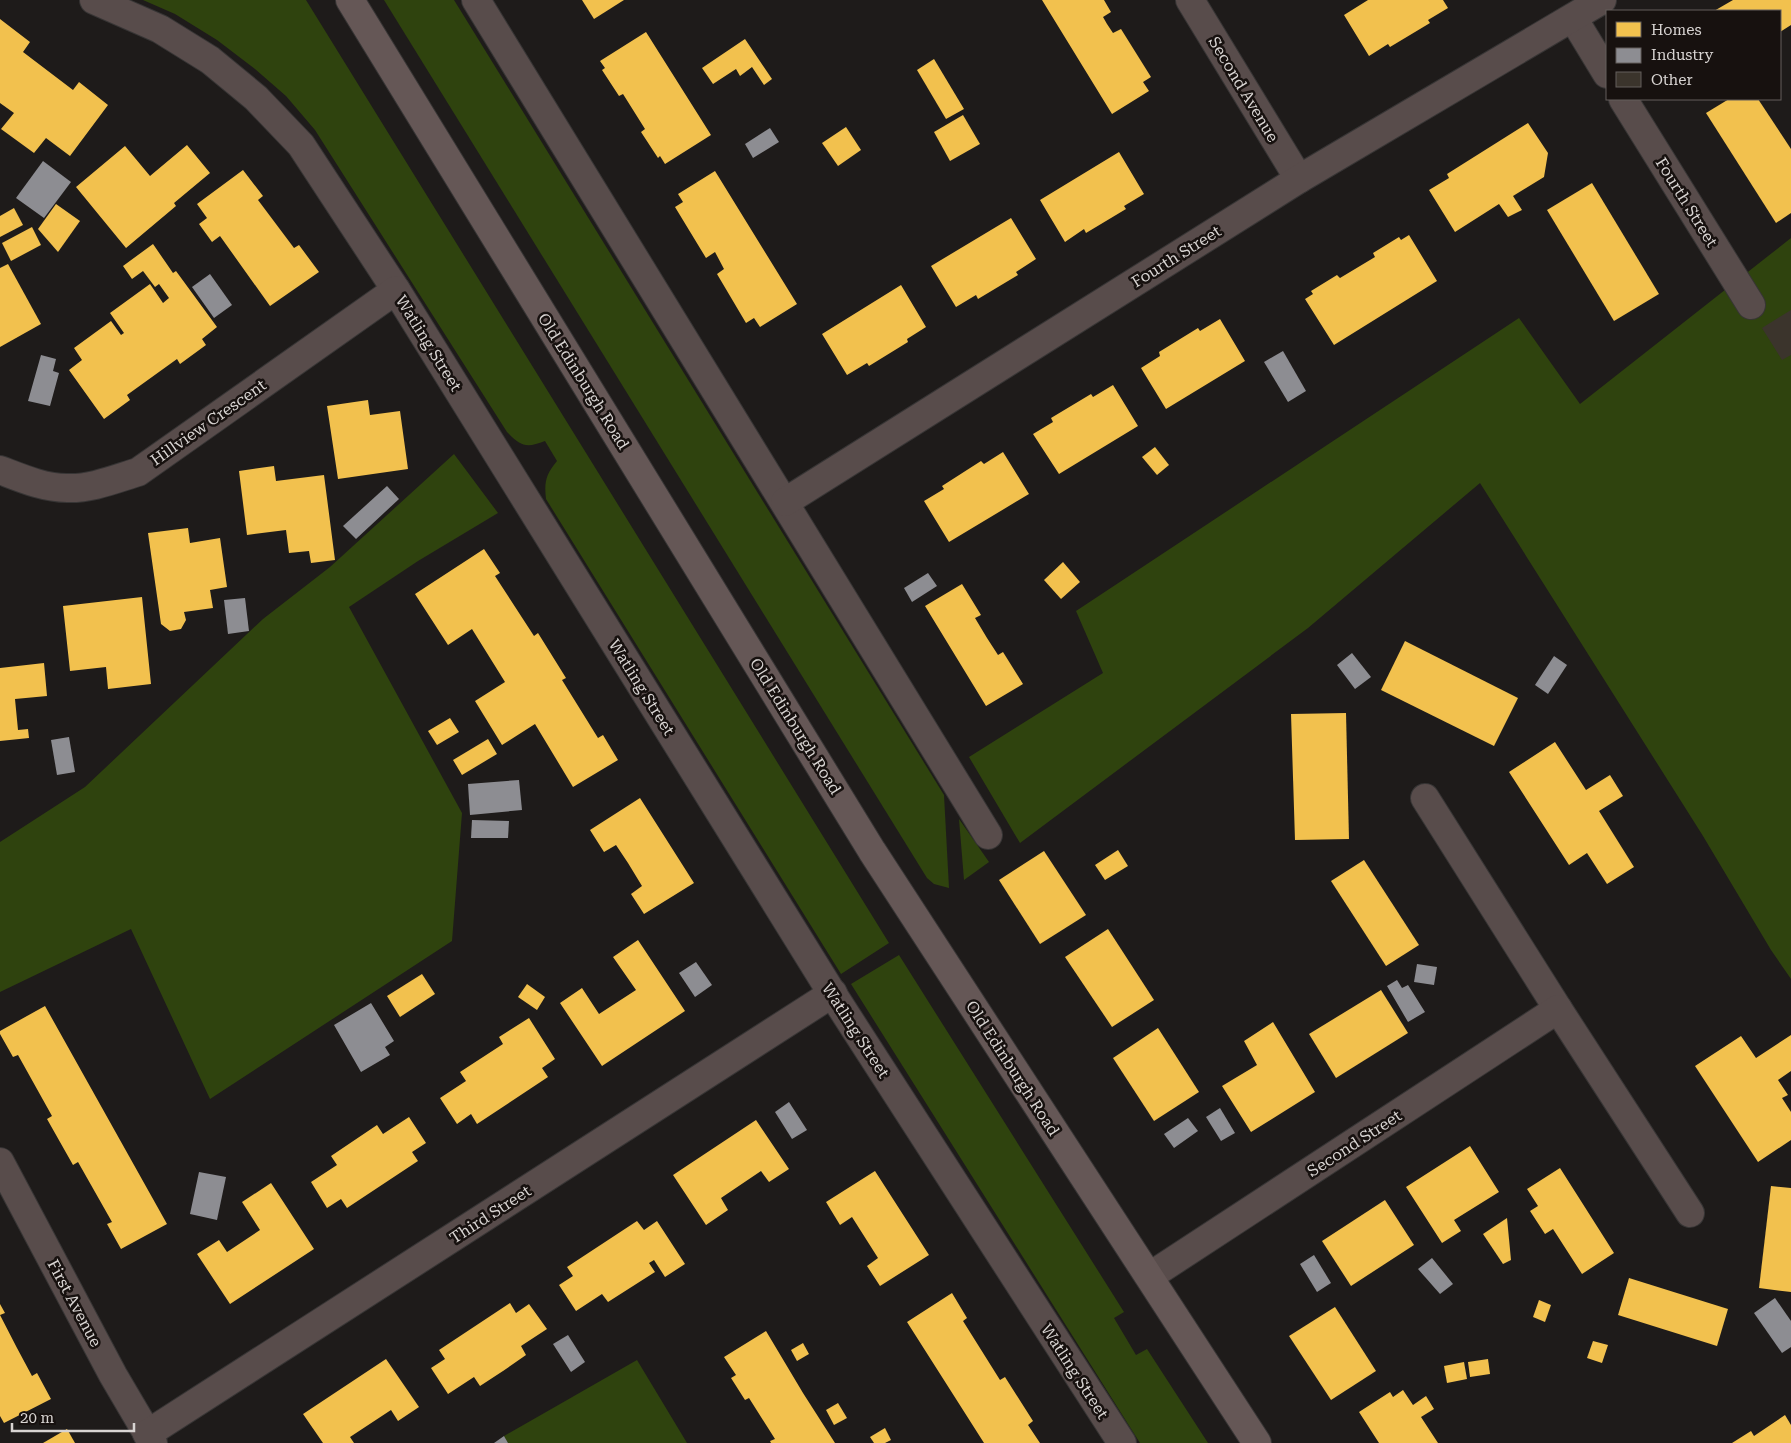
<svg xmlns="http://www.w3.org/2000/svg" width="1791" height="1443" viewBox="0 0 1791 1443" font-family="'Roboto Serif',serif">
  <rect width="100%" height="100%" fill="#1e1b1a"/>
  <g fill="#2f430e">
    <path d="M143,0H306L889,943L841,974L546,499C544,482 546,474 557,461L545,441C527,448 521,447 507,432L315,130L286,96L255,69L217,40L175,14Z"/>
    <polygon points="384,0 454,0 944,795 949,888 934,884 927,878"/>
    <polygon points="1791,238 1791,979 1771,950 1703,836 1480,483 1308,628 1020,843 969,757 1103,673 1076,611 1519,318 1580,404"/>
    <polygon points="454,454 498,513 418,561 349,607 462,813 452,941 210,1099 131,929 0,992 0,842 85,787 263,619 330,567"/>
    <polygon points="959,819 989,862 964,880"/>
    <polygon points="899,955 1124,1312 1114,1318 1136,1355 1147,1349 1208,1443 1140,1443 851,984"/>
    <polygon points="637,1360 687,1443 508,1443 504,1436"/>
  </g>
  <g fill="#f2c14e">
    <polygon points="582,0 624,0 594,19"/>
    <polygon points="1042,0 1104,0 1111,12 1103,17 1107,24 1113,33 1121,29 1151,77 1143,82 1149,91 1112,114"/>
    <polygon points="1368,0 1443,0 1448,8 1428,20 1430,23 1390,47 1388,44 1369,56 1344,15"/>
    <polygon points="1733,0 1791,0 1791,25 1780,32 1780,11 1714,11"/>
    <polygon points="0,19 30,42 23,52 73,90 79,82 108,105 70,156 46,138 34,153 1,129 14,113 0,103"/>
    <polygon points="646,32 711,135 665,164 660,156 658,158 641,132 645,129 623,94 619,96 602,70 605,68 600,61"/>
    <polygon points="745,39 772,79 764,85 752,67 740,76 736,69 713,84 702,68"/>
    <polygon points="934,59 964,109 946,119 917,70"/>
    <polygon points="1729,99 1758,99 1791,149 1791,213 1776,223 1706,113"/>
    <polygon points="963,115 980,144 950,161 934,132"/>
    <polygon points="1528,123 1548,153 1544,177 1513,196 1522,210 1508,217 1499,204 1455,232 1429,190 1449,178 1447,174"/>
    <polygon points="846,127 861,150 838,166 822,143"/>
    <polygon points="187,145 210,173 174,203 176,206 126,248 76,187 125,146 150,176"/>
    <polygon points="1119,152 1144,194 1124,206 1126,209 1086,233 1084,229 1065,242 1040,200"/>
    <polygon points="243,170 263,196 258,200 294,248 299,245 319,272 270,306 220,236 212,242 199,224 207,218 197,204"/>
    <polygon points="715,171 797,304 760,327 754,318 746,323 717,274 724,269 715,252 706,258 675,207 683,202 678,194"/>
    <polygon points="1592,183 1659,294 1614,321 1547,210"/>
    <polygon points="56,204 80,221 58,252 38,229"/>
    <polygon points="14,208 23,225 0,237 0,216"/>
    <polygon points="1011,218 1036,259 1016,272 1018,275 978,299 976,295 956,307 931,266"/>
    <polygon points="32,227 41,245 11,261 2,243"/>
    <polygon points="1409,235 1437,281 1334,345 1305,299 1313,294 1311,291 1337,275 1340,278 1375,257 1373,253 1399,237 1401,240"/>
    <polygon points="153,244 173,273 176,271 217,327 202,339 206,345 180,364 177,359 127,395 130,400 104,419 69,370 82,360 74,348 111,321 121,335 124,333 110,313 150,284 163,303 169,298 159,284 155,287 143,271 132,279 123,266"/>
    <polygon points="8,264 41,324 0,347 0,268"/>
    <polygon points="901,285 926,327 907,339 908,342 869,366 867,363 847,375 822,334"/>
    <polygon points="1220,319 1245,361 1166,409 1141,368 1160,356 1159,352 1198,328 1200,331"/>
    <polygon points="1113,385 1138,426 1059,474 1033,434 1053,422 1051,418 1091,394 1093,397"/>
    <polygon points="368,400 370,415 400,411 408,469 338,479 327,406"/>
    <polygon points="1155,447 1169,465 1157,475 1142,457"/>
    <polygon points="1003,452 1029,494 949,542 924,501 944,489 942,486 981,461 984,464"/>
    <polygon points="274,466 276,481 324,475 335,560 311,563 309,551 289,553 286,530 247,535 239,471"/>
    <polygon points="188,528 190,543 220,538 227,587 210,590 213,608 184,612 186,620 181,629 170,631 161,624 148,533"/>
    <polygon points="484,549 500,573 495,576 534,636 538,633 566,678 562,680 598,738 603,735 618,760 573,787 535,724 502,745 475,701 505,682 472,629 448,645 415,594"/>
    <polygon points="1063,562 1080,582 1061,599 1044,580"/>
    <polygon points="962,584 981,615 975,618 987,638 998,655 1003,652 1023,684 986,706 925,606"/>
    <polygon points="142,597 151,684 108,689 106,667 70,671 63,606"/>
    <polygon points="1405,641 1518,698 1494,746 1381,690"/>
    <polygon points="44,663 47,696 15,699 18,730 28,729 29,738 0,741 0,668"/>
    <polygon points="1346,713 1349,839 1295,840 1291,714"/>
    <polygon points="450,718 459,732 437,745 428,731"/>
    <polygon points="488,739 497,754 462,775 453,760"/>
    <polygon points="1555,742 1586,790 1610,775 1623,796 1599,811 1634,867 1607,884 1587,853 1569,865 1509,772"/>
    <polygon points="640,798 694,883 644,914 631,894 642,886 628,863 616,845 604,852 590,830"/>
    <polygon points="1118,850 1128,866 1105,880 1095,865"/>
    <polygon points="1044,851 1086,915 1040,944 999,880"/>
    <polygon points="1364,860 1419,945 1386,966 1331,881"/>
    <polygon points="1108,929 1154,1000 1112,1027 1065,957"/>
    <polygon points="638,940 685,1011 602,1066 560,1003 582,988 599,1014 636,990 613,957"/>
    <polygon points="422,974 435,994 400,1017 387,996"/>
    <polygon points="527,984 545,997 537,1010 518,997"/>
    <polygon points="1381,990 1408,1033 1336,1078 1309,1034"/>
    <polygon points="45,1006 167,1224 121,1249 107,1224 112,1222 78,1162 73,1165 47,1119 52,1116 18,1055 13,1057 0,1034 0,1031"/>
    <polygon points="529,1018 555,1059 542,1068 548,1077 477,1124 471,1114 457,1124 440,1098 466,1081 460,1072 503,1044 499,1037"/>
    <polygon points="1273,1022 1315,1092 1251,1132 1222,1086 1257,1065 1244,1041"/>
    <polygon points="1158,1028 1199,1092 1154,1121 1113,1058"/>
    <polygon points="1791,1035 1791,1071 1778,1080 1788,1095 1782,1098 1791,1112 1791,1140 1758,1162 1695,1066 1741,1036 1756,1058"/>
    <polygon points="409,1117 426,1143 412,1152 418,1161 347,1208 341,1199 327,1208 311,1182 337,1165 331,1156 377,1125 383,1134"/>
    <polygon points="756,1120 789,1169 769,1182 761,1171 721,1198 728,1210 706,1225 673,1175"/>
    <polygon points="1470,1146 1499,1192 1454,1220 1461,1231 1442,1243 1406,1187"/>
    <polygon points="1560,1168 1614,1253 1582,1274 1553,1229 1545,1234 1530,1211 1538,1206 1527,1189"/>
    <polygon points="875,1171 929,1255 880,1286 867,1266 878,1258 852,1217 840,1225 826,1202"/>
    <polygon points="271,1183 314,1249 230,1304 197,1254 219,1240 227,1252 260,1230 242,1202"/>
    <polygon points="1771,1186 1791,1188 1791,1292 1759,1288"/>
    <polygon points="1385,1200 1414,1245 1351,1286 1322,1241"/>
    <polygon points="1507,1218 1511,1260 1503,1264 1483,1234"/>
    <polygon points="637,1221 644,1230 657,1221 685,1264 665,1277 654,1260 649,1263 655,1272 608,1302 602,1294 576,1311 559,1285 573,1276 567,1267"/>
    <polygon points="1629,1278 1728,1309 1717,1346 1618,1315"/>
    <polygon points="952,1293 967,1318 963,1321 1000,1380 1005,1377 1033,1421 1028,1425 1040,1443 984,1443 907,1322"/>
    <polygon points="1539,1300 1551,1305 1545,1322 1533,1317"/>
    <polygon points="510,1303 516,1313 529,1304 547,1329 521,1346 526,1355 503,1371 480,1386 474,1377 448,1394 431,1368 445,1359 439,1350"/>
    <polygon points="0,1304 5,1313 0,1315 17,1348 32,1376 37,1373 51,1399 4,1423 0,1416"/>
    <polygon points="1335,1307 1376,1371 1331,1400 1289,1336"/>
    <polygon points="766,1331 803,1393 835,1443 771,1443 770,1441 775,1439 749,1398 745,1400 731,1378 736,1375 724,1357"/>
    <polygon points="1593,1341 1608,1345 1602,1363 1587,1358"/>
    <polygon points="803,1343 809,1354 797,1361 791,1350"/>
    <polygon points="386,1359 419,1407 398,1421 391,1410 350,1437 354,1443 323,1443 303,1414"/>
    <polygon points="1488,1359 1490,1374 1470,1377 1468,1362"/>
    <polygon points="1464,1362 1467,1379 1447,1383 1444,1366"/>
    <polygon points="1403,1390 1413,1405 1426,1396 1434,1409 1421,1417 1438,1443 1379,1443 1359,1412 1390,1392 1393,1397"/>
    <polygon points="838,1403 847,1418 834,1425 826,1410"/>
    <polygon points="1785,1415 1791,1425 1791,1443 1732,1443 1751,1431 1754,1436"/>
    <polygon points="885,1428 891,1440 885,1443 874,1443 870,1437"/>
    <polygon points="67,1429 75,1443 43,1443"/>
  </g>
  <g fill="#8d8d92">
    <polygon points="770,128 779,142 753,158 745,144"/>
    <polygon points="43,161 71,182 44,218 16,198"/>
    <polygon points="210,274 232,305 214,318 192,287"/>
    <polygon points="1283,351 1306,391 1288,402 1264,362"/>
    <polygon points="41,355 56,359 53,371 59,373 50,406 28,401"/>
    <polygon points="387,486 399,499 356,539 343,526"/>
    <polygon points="928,573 937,586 912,602 904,588"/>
    <polygon points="245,598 249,631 228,634 224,600"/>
    <polygon points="1352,653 1371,677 1355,689 1337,665"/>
    <polygon points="1554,656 1567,665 1548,694 1535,685"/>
    <polygon points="69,737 75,772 57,775 51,740"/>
    <polygon points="519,780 522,810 470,815 468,784"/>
    <polygon points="472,820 509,821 508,838 471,838"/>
    <polygon points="696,962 712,985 695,997 679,973"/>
    <polygon points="1417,964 1437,967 1434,985 1414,982"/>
    <polygon points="1397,980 1402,988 1408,985 1425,1012 1408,1022 1387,986"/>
    <polygon points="371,1003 394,1041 385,1047 390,1055 361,1072 334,1025"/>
    <polygon points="789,1102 807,1130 792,1139 775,1112"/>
    <polygon points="1220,1108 1235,1133 1221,1141 1206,1117"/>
    <polygon points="1188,1118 1198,1131 1174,1148 1164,1134"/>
    <polygon points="199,1172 226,1177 217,1220 190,1214"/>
    <polygon points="1314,1255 1331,1283 1317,1292 1300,1264"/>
    <polygon points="1432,1258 1453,1284 1440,1294 1418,1269"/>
    <polygon points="1775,1298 1791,1321 1791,1347 1782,1353 1754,1313"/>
    <polygon points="568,1335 585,1362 571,1372 553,1344"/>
    <polygon points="504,1436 508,1443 494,1443"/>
  </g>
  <polygon fill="#3b342c" points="1791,310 1791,355 1782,360 1762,328"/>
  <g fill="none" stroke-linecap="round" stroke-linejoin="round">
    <defs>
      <g id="street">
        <polyline points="94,0 160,29 210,60 256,98 301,145 396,290 830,990 1122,1443"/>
        <polyline points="476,0 988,835"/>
        <polyline points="1190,0 1299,179"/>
        <polyline points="1573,18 1607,74"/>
        <polyline points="1623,99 1751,305"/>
        <path d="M0,470C21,478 44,488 67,488C91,489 115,479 138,472L396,290"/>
        <polyline points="785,502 1299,179 1602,0"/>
        <polyline points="1425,798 1558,1009"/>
        <polyline points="0,1162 113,1375 153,1443"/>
        <polyline points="1150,1276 1558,1009 1690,1213"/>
        <polyline points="147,1434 833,993"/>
      </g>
      <polyline id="secondary" points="350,0 872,851 1257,1443"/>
    </defs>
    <use href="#street" stroke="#373535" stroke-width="30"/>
    <use href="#secondary" stroke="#373535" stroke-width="30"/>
    <use href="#street" stroke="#584c4b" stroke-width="28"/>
    <use href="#secondary" stroke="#655756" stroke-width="28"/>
  </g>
  <g text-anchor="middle" stroke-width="5" stroke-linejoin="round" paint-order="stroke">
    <g font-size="16" fill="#d8d4d2" stroke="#17110f">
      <text transform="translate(1244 89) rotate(59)" y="6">Second Avenue</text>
      <text transform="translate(1687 202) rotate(58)" y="6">Fourth Street</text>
      <text transform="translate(1176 256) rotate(-32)" y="6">Fourth Street</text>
      <text transform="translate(429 343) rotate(58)" y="6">Watling Street</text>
      <text transform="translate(584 381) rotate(58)" y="6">Old Edinburgh Road</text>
      <text transform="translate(208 422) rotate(-35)" y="6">Hillview Crescent</text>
      <text transform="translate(642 687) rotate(58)" y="6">Watling Street</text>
      <text transform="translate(796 726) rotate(58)" y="6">Old Edinburgh Road</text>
      <text transform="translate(856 1030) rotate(57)" y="6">Watling Street</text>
      <text transform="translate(1013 1068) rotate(57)" y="6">Old Edinburgh Road</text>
      <text transform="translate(1354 1143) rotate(-33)" y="6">Second Street</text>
      <text transform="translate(490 1214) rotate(-33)" y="6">Third Street</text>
      <text transform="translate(75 1303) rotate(62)" y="6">First Avenue</text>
      <text transform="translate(1075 1371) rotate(57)" y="6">Watling Street</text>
    </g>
  </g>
  <rect x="1606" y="10" width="175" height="90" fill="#17110f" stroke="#645f5d"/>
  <rect x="1616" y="22" width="25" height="15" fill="#f2c14e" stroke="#645f5d"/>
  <text x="1651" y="35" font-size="15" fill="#d8d4d2">Homes</text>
  <rect x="1616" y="48" width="25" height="15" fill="#8d8d92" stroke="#645f5d"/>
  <text x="1651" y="60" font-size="15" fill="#d8d4d2">Industry</text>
  <rect x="1616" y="72" width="25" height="15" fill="#3b342c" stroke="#645f5d"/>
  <text x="1651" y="85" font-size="15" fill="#d8d4d2">Other</text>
  <path d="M12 1423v8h122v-8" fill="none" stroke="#d8d4d2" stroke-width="2.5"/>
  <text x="20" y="1423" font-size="15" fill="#d8d4d2" stroke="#17110f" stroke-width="4" paint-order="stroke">20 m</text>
</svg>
